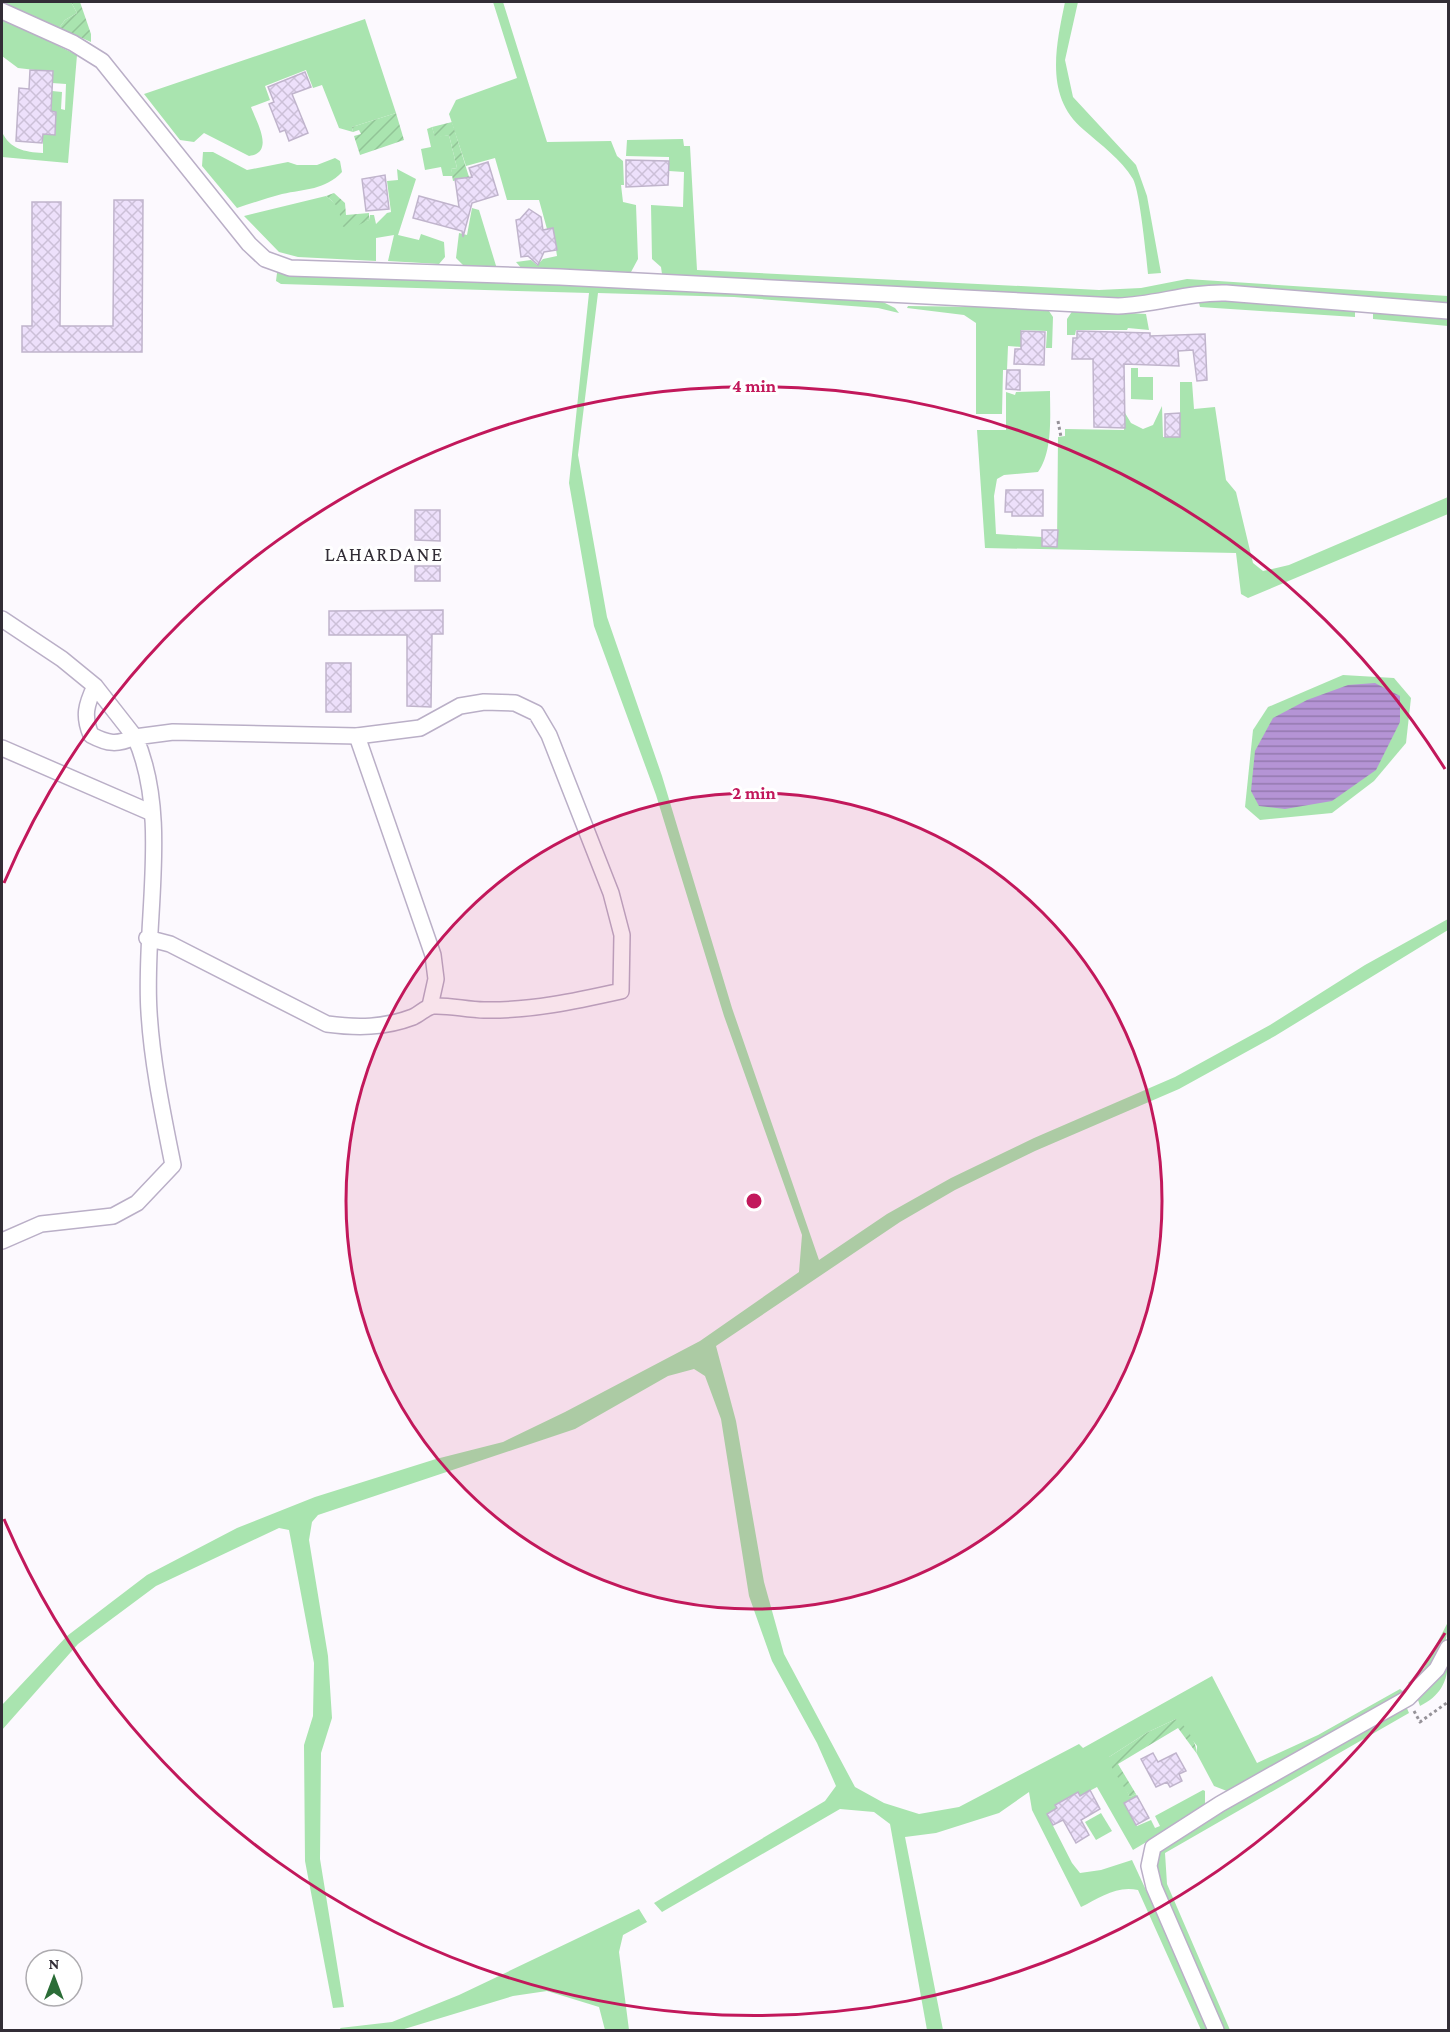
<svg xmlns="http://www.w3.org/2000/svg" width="1450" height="2032" viewBox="0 0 1450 2032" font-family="'Crimson Pro',serif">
  <defs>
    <pattern id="garden-furrows" width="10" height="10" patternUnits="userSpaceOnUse" patternTransform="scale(1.5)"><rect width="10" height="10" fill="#a9e4af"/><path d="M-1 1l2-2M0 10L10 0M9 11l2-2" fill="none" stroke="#92c497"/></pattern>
    <pattern id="water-rules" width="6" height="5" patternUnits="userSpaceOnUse" patternTransform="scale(1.5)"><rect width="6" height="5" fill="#b594d5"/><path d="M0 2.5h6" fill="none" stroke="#9479ae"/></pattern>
    <pattern id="building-cross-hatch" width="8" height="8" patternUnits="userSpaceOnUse" patternTransform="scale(1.5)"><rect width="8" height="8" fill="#ede0fb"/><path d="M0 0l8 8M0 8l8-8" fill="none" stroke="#ccc0d8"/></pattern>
  </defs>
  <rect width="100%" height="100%" fill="#fcf9fe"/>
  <g fill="#a9e4af">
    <polygon points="2,2 71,2 77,13 65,20 59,28"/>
    <polygon points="493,2 503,2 547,142 611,141 617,156 623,161 624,185 621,185 623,202 636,205 638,259 631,272 523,270 516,262 531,260 537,265 543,259 557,256 553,229 547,229 539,200 507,200 495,158 466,166 449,114 456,100 517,78"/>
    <path d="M1065,2H1078L1065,60L1073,97L1136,165L1147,196L1161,273L1148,274C1146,255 1140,192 1133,179C1121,159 1101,145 1084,130C1044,97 1056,46 1065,2Z"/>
    <path d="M2,18L77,55L68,163L2,157V132C10,149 24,152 43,153V134L55,135L56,112L51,111L52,91L62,92L61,109L65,110L66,84L52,83V72L18,68L2,56Z"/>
    <path d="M365,19L396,113L352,127L353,132L339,128L322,85L313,88L306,70L265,86L270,100L251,107C257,123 275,153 249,156L204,133L194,142L180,140L144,94Z"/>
    <polygon points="432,127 435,137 449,135 457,168 451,169 453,176 443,176 441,167 425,170 421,149 431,147 427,129"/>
    <polygon points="683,139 684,146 690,146 697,270 1099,290 1141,288 1187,279 1448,296 1448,303 1250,288 1188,287 1137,300 902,289 662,274 661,267 652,259 651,205 683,207 684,172 669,171 669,157 626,156 627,140"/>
    <path d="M203,152H213L247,170L288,162L297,165H317L335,158L340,161L342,172C325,190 305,189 282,194C267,198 252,203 237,208L202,166Z"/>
    <polygon points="397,169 416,179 398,235 419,240 421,234 444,242 445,257 439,264 388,261 394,235 376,238 376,261 298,257 279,252 244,216 326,196 337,205 342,213 341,219 357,224 369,220 370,215 374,215 376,224 387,213 391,212 387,181 398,180"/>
    <polygon points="472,208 479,210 497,269 466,268 456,258 459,233 467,235"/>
    <path d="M277,273L734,291L883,302L895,308L899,313L878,308L734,297L598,293L578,455L607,617L662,776L732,1008L819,1260L887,1214L951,1178L1034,1138L1175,1077L1270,1025L1365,965L1448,919V930L1275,1036L1179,1089L1035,1151L955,1190L900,1222L716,1346L736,1421L764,1582L784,1654L855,1787L884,1803L919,1814L959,1807L1079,1744L1083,1748L1212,1676L1257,1763L1318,1735L1400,1689L1405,1693L1232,1793L1214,1786L1197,1754V1746L1176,1719L1148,1732L1109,1757L1130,1797L1136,1794L1137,1796L1124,1803L1137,1826L1151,1820L1155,1828L1160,1826L1155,1816L1203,1790L1205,1791V1807L1133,1850L1097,1787L1080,1796L1077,1793L1055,1805L1057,1808L1047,1814L1072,1863L1080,1873L1101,1870L1132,1860L1211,2030H1201L1138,1890C1117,1885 1099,1898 1081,1907L1032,1810L1029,1792L999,1813L936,1833L905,1837L943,2030H927L890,1824L874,1812L840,1809L662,1912L654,1903L825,1801L836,1786L817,1743L772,1661L749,1596L721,1419L705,1376L694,1369L668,1376L575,1429L318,1515L312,1522L309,1540L328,1656L332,1718L321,1753L320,1859L344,2007L333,2008L305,1861L304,1745L313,1716L314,1663L289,1530L279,1528L156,1586L78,1644L2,1730V1705L67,1636L147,1575L237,1528L315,1497L436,1459L503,1442L565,1412L700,1341L799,1272L802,1235L724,1016L656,795L594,626L569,483L589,293L281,284L276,281Z"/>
    <polygon points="1198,299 1355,309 1355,317 1200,307"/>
    <polygon points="908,306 1047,308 1053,317 1052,348 1046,348 1047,331 1021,330 1021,347 1008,346 1007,370 1003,370 1002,414 976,414 976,323 964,315 907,308"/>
    <polygon points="1073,310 1146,314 1149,330 1128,328 1127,330 1076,330 1075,335 1067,335 1067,319"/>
    <polygon points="1373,310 1448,318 1448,326 1373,319"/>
    <polygon points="1131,368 1138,368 1138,377 1153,377 1153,400 1131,399"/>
    <path d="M1180,382H1192L1194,409L1215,407L1226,480L1236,492L1253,563L1263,571L1289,565L1448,497V514L1248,598L1241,594L1236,553L985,548L977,430H1006V392L1015,395L1016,392L1050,391C1050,415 1053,452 1038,472L1004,475L997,479L994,496L996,534L1042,537V546H1057L1058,437L1065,436V429L1124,430L1125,413L1131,423L1143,429L1153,425L1162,406L1163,437H1180Z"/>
    <polygon points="1343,675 1394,678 1411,698 1406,743 1374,781 1332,813 1260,820 1245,807 1253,730 1268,707"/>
    <path d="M1448,1622C1448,1651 1431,1667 1412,1687L1408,1683L1424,1668Z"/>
    <path d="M1448,1660C1448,1682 1440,1696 1420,1706L1418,1700L1429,1689Z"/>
    <polygon points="1406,1706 1409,1713 1165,1853 1167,1884 1230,2030 1221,2030 1159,1887 1155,1857 1161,1846"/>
    <polygon points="1101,1813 1112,1831 1096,1840 1085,1822"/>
    <polygon points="639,1909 647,1922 623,1935 619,1952 629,2030 605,2030 599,2007 547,1991 513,1996 401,2030 341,2030 340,2028 392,2022 459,1995"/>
  </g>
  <g fill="url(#garden-furrows)">
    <polygon points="71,2 80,2 91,34 91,42 59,28 65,20 77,13"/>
    <polygon points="396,113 404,140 360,155 354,136 361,134 359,130 353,132 352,127"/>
    <polygon points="452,122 469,177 453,181 451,169 457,168 449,135 435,138 432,127"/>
    <path d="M334,193L345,203L346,215L369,213V220L348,230L341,225C340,210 339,206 326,196Z"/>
    <path d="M1176,1719C1186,1725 1197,1743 1197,1754L1178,1728L1118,1764L1136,1794L1130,1797L1109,1763V1757L1148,1732Z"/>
  </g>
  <polygon fill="url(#water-rules)" points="1375,683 1400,696 1400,722 1376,770 1332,801 1285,809 1259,806 1251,791 1255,751 1273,718 1307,700 1348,685"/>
  <g fill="url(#building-cross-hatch)" stroke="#c0b4cc" stroke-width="1.5">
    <polygon points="30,70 53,71 51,111 56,112 55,135 43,134 42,143 16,141 19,88 29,89"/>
    <polygon points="305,72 311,87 292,94 308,133 289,141 285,130 280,132 269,104 274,102 268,87"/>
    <polygon points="626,160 669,161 668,185 626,187"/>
    <polygon points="488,162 498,195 472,203 463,237 462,231 413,218 419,196 459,207 455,179 472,177 469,168"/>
    <polygon points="385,175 389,209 366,211 362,179"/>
    <polygon points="114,200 143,200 142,352 22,352 22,326 32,326 32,202 61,202 60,326 113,326"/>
    <polygon points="529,209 541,217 543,230 553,228 557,250 544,252 538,265 528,256 521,257 516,220 520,219"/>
    <polygon points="1021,331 1045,332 1044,365 1014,364 1015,349 1021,349"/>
    <polygon points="1077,331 1150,333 1150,336 1205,334 1207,380 1197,381 1193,350 1178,351 1179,366 1124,364 1125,428 1094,427 1093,359 1072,359 1073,338 1077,338"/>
    <polygon points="1007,370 1020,370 1020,390 1006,389"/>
    <polygon points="1180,413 1180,437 1165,437 1165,414"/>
    <polygon points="1006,490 1043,490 1043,516 1012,516 1012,512 1005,512"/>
    <polygon points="415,510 440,510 440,541 415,540"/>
    <polygon points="1042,530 1058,530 1057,547 1042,546"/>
    <rect x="415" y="566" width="25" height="15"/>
    <polygon points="443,610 443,634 432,634 431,707 407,706 407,635 329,635 329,611"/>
    <rect x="326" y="663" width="25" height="49"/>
    <polygon points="1153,1753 1158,1762 1176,1753 1186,1771 1179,1774 1182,1781 1170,1787 1167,1782 1156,1787 1141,1759"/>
    <polygon points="1090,1790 1100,1809 1081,1820 1089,1835 1076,1843 1063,1820 1053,1825 1047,1814 1057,1808 1055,1805 1078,1792 1080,1796"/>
    <polygon points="1137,1796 1149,1818 1136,1825 1124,1803"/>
  </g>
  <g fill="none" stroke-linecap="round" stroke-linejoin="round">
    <defs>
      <g id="minor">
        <path d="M2,11L73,43L102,61L249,244L265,259L290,268L560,277L1118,306C1156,305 1187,292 1226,293L1448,311"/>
        <path d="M2,619L62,659L95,686L135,737C117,745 108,744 91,735C83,716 86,705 95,686"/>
        <polyline points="357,736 433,955 436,979 430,1006"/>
        <polyline points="2,748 152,813"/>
        <path d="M2,1241L41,1224L113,1216L137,1203L173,1165C163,1115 152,1063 149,1012C143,923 171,818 135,737L173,732L357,736L420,728L460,706L484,702L515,703L536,713L549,735L611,893L622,935L621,991C576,1001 530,1011 484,1010C467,1010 450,1005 433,1006C426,1007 420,1014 413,1017C384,1028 357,1028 327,1024L170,944L147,938"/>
        <polyline points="1216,2030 1154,1887 1149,1866 1153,1847 1220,1804 1408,1698 1437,1669 1448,1648"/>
      </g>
    </defs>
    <use href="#minor" stroke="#baafc7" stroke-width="18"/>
    <g stroke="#969299" stroke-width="3" stroke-dasharray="3 3" stroke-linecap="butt">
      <polyline points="1058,421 1061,437"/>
      <polyline points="1414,1711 1420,1722 1448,1702"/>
    </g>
    <use href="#minor" stroke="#fff" stroke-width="15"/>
  </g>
  <circle cx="754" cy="1201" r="408" fill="#c2185b" fill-opacity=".12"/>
  <g fill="none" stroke="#c2185b" stroke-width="3">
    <circle cx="754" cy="1201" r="408"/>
    <path d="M1445 1633A815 815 0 0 1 4 1519M4 883A815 815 0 0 1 1445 769"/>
  </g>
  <g text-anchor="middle" stroke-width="6" stroke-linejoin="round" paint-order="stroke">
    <g font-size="20" letter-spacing="1.5" fill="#322d36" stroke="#fff">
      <text x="384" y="561">LAHARDANE</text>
    </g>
  </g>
  <circle cx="754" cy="1201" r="9" fill="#c2185b" stroke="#fff" stroke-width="3"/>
  <g font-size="18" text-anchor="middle" font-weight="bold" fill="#c2185b" stroke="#fff" stroke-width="6" stroke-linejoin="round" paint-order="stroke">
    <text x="754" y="392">4 min</text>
    <text x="754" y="799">2 min</text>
  </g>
  <rect width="1450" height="2032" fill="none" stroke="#322d36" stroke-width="6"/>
  <g transform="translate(54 1978)"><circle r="28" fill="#ffffff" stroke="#adabaf" stroke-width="1.5"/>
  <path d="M0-4.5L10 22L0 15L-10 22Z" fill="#2b6d37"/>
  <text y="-9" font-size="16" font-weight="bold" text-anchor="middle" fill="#322d36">N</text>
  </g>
</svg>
